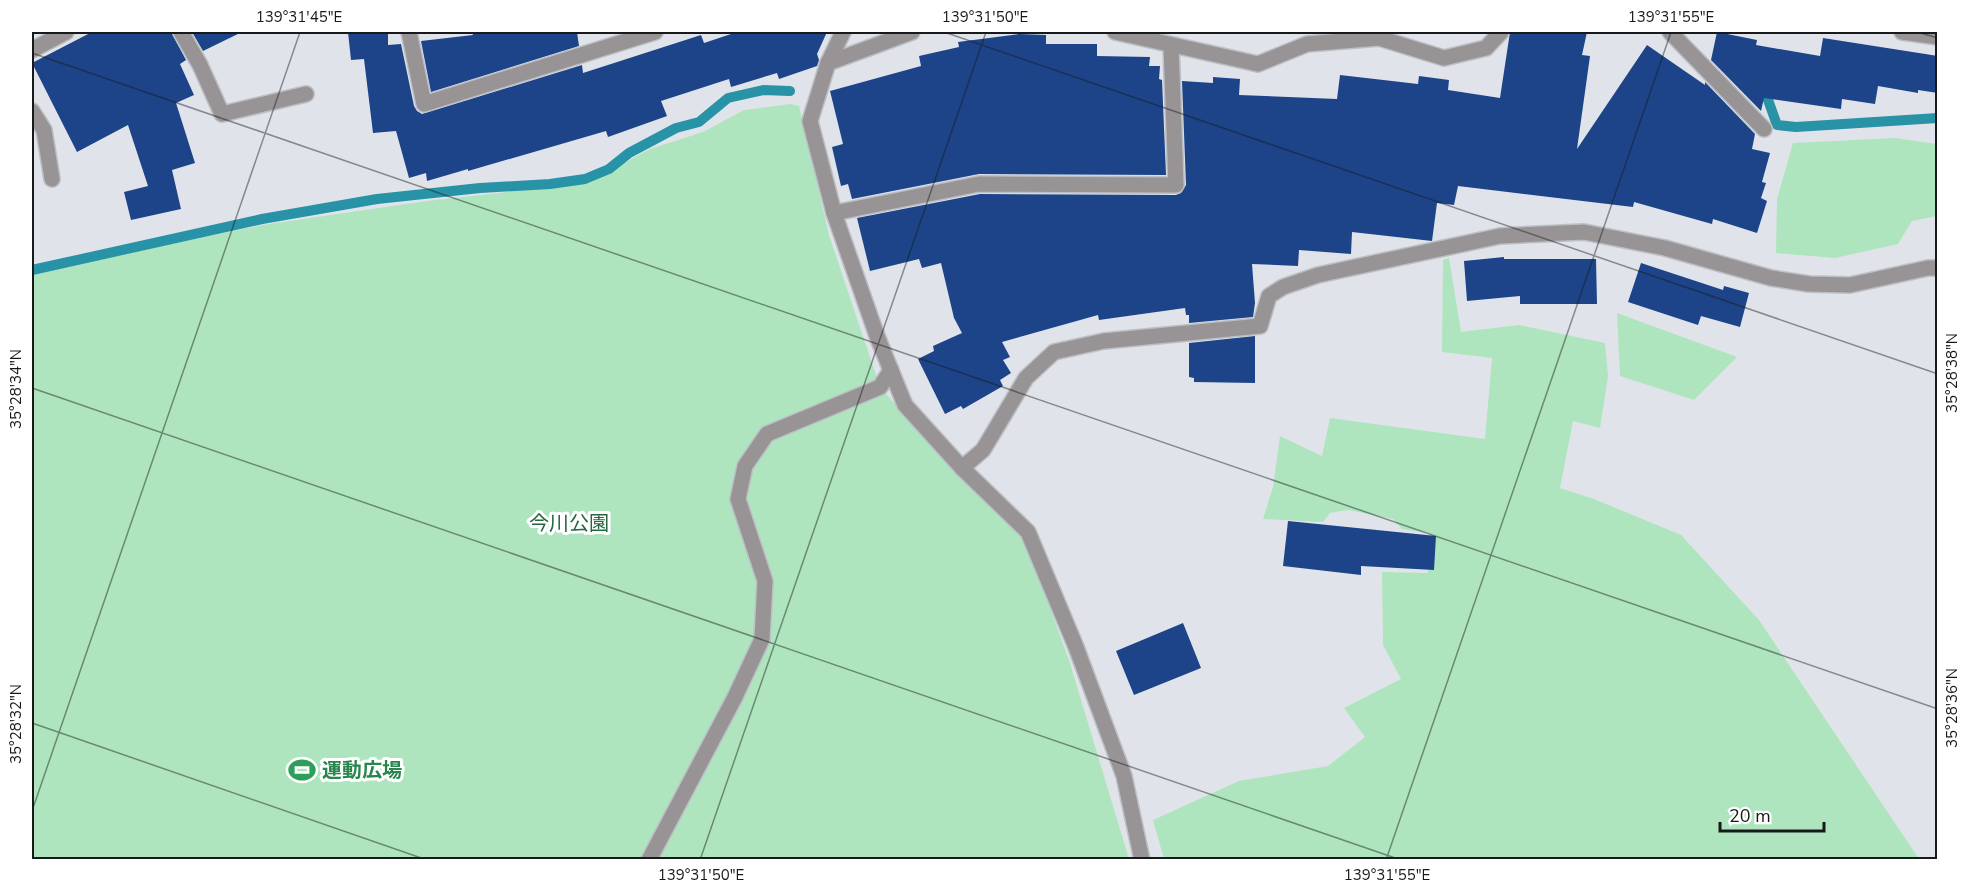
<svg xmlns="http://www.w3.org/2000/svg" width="1969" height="891" viewBox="0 0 1969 891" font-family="'Nunito Sans','Noto Sans JP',sans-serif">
  <rect width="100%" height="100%" fill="#e0e4ea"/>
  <g fill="#aee5be">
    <polygon points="790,104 799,106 829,235 880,387 965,482 1024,537 1069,660 1129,859 32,860 32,273 262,225 427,201 587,183 650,149 703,132 744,110"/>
    <polygon points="1895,138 1937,144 1937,216 1912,221 1898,244 1835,258 1776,253 1777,199 1793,143"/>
    <polygon points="1449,258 1461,332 1519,325 1605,343 1608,376 1600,428 1573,421 1560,488 1594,499 1681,535 1759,620 1919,859 1164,859 1153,820 1239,781 1328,766 1365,737 1344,708 1401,679 1383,645 1382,572 1428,573 1429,533 1402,529 1393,519 1348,510 1330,513 1323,522 1263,519 1273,487 1280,436 1322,456 1330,418 1485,439 1492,358 1442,352 1443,260"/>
    <polygon points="1617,313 1737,357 1694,400 1620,376"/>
  </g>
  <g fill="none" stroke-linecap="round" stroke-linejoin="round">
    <g stroke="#2893a6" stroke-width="10">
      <polyline points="1768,84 1767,97 1777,125 1796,127 1938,118"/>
      <polyline points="32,270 262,219 377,199 480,188 550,184 585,179 609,169 629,153 676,128 699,122 728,98 763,90 790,91"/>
    </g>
  </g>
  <g fill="#1d4489">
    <polygon points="92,32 171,32 186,60 180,64 194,95 176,103 195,163 172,170 181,209 131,220 124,192 148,186 128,125 77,152 32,63"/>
    <polygon points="192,32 242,32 203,51"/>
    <polygon points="348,32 388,32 388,45 401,44 414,106 417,111 422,114 582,65 583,73 701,35 704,43 737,32 827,32 817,54 819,60 817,66 779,79 777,73 731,87 729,79 661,101 667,116 608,137 606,131 468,171 468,169 427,181 426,173 409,178 396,131 373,133 364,59 351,60"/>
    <polygon points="472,32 577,32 579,46 431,92 421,41 473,35"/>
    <polygon points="1510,32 1587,32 1582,55 1590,56 1577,149 1647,45 1705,85 1705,82 1755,134 1752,149 1770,153 1762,182 1766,183 1761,198 1767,201 1757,233 1713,219 1712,224 1634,202 1633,207 1458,186 1454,205 1437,203 1432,241 1352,232 1351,254 1299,250 1298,266 1252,264 1255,303 1253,317 1189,323 1189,315 1186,315 1185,308 1099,320 1098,315 1002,342 1010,357 1003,360 1011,373 1000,380 1003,386 963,409 961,406 945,414 918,359 934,351 933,346 962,333 954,318 941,263 922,268 919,259 870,271 857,218 980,194 1176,195 1181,193 1186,185 1182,81 1213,83 1213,77 1240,79 1239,95 1337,99 1340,75 1418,84 1419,76 1449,80 1448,90 1500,98"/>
    <polygon points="1717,32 1757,40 1756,45 1820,56 1823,38 1938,56 1938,93 1918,90 1918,93 1878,86 1875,104 1842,99 1841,109 1764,98 1761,111 1711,60"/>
    <polygon points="1019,34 1046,35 1046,44 1097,44 1097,56 1150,57 1149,66 1160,66 1159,79 1162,80 1166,175 979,174 852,199 848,184 841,186 832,147 843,144 830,91 921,66 919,56 959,47 958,42"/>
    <polygon points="1504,257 1504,259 1596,259 1597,304 1520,304 1520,296 1467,301 1464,261"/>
    <polygon points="1641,263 1723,290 1724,286 1749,293 1740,327 1701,316 1698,325 1628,302"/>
    <polygon points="1255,336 1255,383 1194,382 1194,378 1189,377 1189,343"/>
    <polygon points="1288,521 1436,536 1434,570 1361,566 1361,575 1283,566"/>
    <polygon points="1183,623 1201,668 1134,695 1116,651"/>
  </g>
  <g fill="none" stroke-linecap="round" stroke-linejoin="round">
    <defs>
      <g id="minor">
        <polyline points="181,32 200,65 222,114 306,94"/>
        <polyline points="409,32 424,104 655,32"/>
        <polyline points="843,32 828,63 810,121 834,213 877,336 905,405 962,468 1028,532 1076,647 1124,776 1142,860"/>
        <polyline points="1115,32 1258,64 1307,44 1379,38 1444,58 1486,48 1501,32"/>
        <polyline points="1670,32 1764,129"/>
        <polyline points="1902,32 1938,37"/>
        <polyline points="32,50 66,32"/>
        <polyline points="828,63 912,32"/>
        <polyline points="32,111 44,130 52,179"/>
        <polyline points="834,213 979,184 1176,185 1171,45"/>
        <polyline points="962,468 983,450 1026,378 1054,352 1104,341 1260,326 1269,296 1283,287 1318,275 1500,236 1584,232 1665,248 1771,278 1809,284 1850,285 1928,268 1938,268"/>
        <polyline points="649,860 735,697 762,639 765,581 738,499 745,466 767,434 880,387 891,370"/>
      </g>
    </defs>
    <use href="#minor" stroke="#bcbfc5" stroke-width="18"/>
    <use href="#minor" stroke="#989495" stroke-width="15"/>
  </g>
  <path fill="none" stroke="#17191b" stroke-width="1.5" stroke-opacity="0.45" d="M944,32L1938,374M1917,32L1938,38M32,53L1938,709M32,388L1401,860M32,723L427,860M32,811L300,32M700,860L986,32M1386,860L1671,32"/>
  <defs>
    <symbol id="stadium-bare" viewBox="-9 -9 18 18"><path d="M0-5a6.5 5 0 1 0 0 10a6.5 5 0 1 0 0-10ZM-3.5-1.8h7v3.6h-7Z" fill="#2e9e5b" stroke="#fff" stroke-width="2.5" paint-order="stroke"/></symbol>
  </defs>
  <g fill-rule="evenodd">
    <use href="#stadium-bare" x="283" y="751" width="38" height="38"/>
  </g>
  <g text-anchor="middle" stroke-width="6" stroke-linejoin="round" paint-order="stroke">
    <g font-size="20" fill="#25663e" stroke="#fff">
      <text x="569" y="530">今川公園</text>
    </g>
    <g font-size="20" font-weight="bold" fill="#27864d" stroke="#fff" text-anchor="start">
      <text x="322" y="777">運動広場</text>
    </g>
  </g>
  <rect width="1969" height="891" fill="none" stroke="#ffffff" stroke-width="66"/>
  <path d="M1720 822v9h104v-9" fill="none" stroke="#17191b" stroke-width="3"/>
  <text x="1729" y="822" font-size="18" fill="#17191b" stroke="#ffffff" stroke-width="4.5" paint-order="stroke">20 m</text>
  <rect x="33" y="33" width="1903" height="825" fill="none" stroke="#17191b" stroke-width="2"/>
  <g font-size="15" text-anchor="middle" fill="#17191b">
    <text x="299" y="22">139°31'45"E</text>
    <text x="985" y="22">139°31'50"E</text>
    <text x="1671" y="22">139°31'55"E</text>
    <text transform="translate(1952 373) rotate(-90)" y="5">35°28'38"N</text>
    <text transform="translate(16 389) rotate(-90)" y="5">35°28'34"N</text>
    <text transform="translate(1952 708) rotate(-90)" y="5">35°28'36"N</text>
    <text transform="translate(16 724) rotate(-90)" y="5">35°28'32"N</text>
    <text x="701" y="880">139°31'50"E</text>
    <text x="1387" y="880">139°31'55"E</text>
  </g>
</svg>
